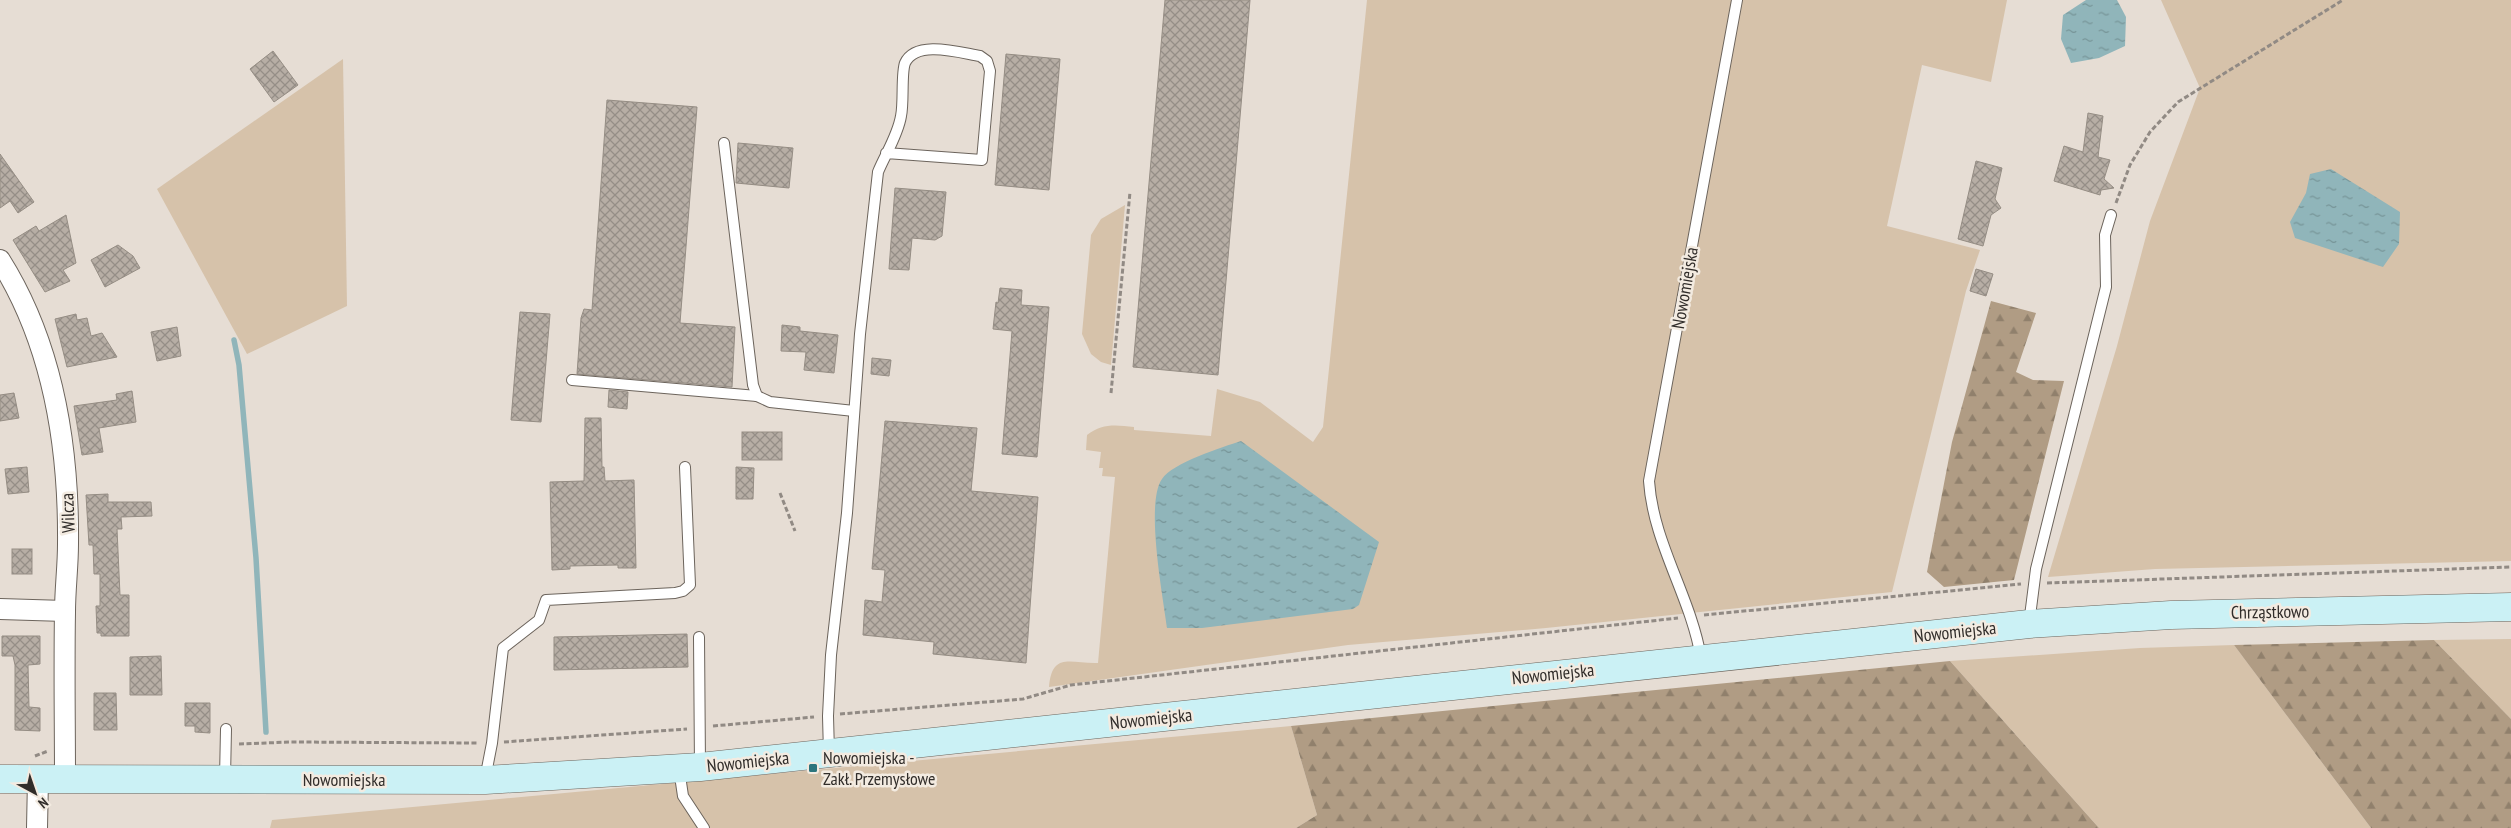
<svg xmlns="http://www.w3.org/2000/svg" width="2511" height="828" viewBox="0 0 2511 828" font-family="'PT Sans Narrow',sans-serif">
  <defs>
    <pattern id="forest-firs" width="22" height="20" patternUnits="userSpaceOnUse" patternTransform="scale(1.25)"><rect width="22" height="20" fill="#b09c84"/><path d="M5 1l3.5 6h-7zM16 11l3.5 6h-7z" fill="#90806c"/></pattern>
    <pattern id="water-ripples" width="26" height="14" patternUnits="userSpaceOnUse" patternTransform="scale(1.25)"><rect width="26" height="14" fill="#90b5ba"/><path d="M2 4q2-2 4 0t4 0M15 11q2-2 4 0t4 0" fill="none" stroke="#769497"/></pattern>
    <pattern id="building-cross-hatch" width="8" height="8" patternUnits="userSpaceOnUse" patternTransform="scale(1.25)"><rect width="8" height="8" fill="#b7aea5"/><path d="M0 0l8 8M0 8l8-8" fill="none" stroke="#958e87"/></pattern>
  </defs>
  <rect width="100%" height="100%" fill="#e6ddd4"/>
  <g fill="#d6c2aa">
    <path d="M1367,0H2007L1991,82L1922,65L1887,226L1980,250L1966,291L1892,592L1546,628L1348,645L1049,687C1052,651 1071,664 1098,663L1115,477L1102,476L1103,468H1099L1101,452L1086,450L1087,435C1102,423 1116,425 1134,427V430L1211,436L1217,389L1260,402L1313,442L1323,427Z"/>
    <polygon points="2161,0 2511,0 2511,561 2155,569 2048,577 2117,346 2150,221 2200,88"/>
    <polygon points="343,59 347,306 247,354 157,189"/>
    <polygon points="1125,205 1111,365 1101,362 1091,354 1082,334 1091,235 1101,219"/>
    <polygon points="2511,639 2511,719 2434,640"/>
    <polygon points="2234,645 2371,828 2099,828 1950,661 2140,648"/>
    <polygon points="1291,726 1317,815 1296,828 270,828 272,820"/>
  </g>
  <g fill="url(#forest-firs)">
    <polygon points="1991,301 2036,313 2016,372 2033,380 2064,381 2014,580 1944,587 1927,572 1952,442"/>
    <polygon points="2434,640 2511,719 2511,828 2371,828 2234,645"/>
    <polygon points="1950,661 2099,828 1296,828 1317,815 1291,726"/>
  </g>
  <g fill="url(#water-ripples)">
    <polygon points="2086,0 2117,0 2126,17 2125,46 2099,58 2071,63 2061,39 2063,15"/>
    <polygon points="2331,169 2400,212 2399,244 2383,267 2295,238 2290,222 2306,193 2310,174"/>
    <path d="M1241,441L1379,542L1359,605L1353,609L1202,628H1167C1163,596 1145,503 1162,479C1172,463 1223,447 1241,441Z"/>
  </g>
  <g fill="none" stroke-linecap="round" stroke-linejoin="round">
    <polyline stroke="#90b5ba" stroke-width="5.5" points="234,340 239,365 256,558 266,732"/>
  </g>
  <g fill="url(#building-cross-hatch)" stroke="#958d84">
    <polygon points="1165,0 1250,0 1218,375 1133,367"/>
    <polygon points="273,51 298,85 274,102 250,69"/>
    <polygon points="1006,54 1060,59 1049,190 995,185"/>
    <polygon points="607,100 697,107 680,323 735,327 732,387 577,374 581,318 584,309 592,310"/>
    <polygon points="2088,113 2103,116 2098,157 2110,160 2104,179 2114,188 2101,190 2100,195 2054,181 2064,146 2083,152"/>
    <polygon points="738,143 793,148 789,188 736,183"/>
    <polygon points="0,154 34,202 18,213 10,201 0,208"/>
    <polygon points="1976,161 2002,168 1995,199 2001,208 1991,215 1983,246 1958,239"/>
    <polygon points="895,188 946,192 942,236 935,240 912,238 909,270 889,269"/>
    <polygon points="66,215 76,263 63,270 70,281 45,292 13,240 36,226 39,231"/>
    <polygon points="118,245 133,256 140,268 105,287 91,260"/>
    <polygon points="1976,269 1993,274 1986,296 1970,291"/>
    <polygon points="1000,288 1022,290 1021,305 1049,307 1037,457 1002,454 1012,331 993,329 996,302 998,303"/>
    <polygon points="520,312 550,314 541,422 511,420"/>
    <polygon points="76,314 77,320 87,318 91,336 102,333 117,357 67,367 55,319"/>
    <polygon points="782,325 800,327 800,331 838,335 834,373 804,370 806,352 781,351"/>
    <polygon points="177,327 181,356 157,361 151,332"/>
    <polygon points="872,358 891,360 889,376 871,374"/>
    <polygon points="609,390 628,392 627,409 608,407"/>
    <polygon points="132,391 136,422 99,428 103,452 82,455 74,406 117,400 116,394"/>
    <polygon points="14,393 19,418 0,421 0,395"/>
    <polygon points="585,418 601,418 602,467 604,467 605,481 634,480 636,568 618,568 618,565 570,566 570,569 552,570 550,482 584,481"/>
    <polygon points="885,421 977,428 971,491 1038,497 1026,663 933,654 934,642 863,635 865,600 882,602 885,570 872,569"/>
    <rect x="742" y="432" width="40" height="28"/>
    <polygon points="27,467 29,492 8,494 5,469"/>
    <polygon points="736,467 754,468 753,499 736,499"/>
    <polygon points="108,494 108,502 151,502 152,516 121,517 122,529 117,529 120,595 129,595 129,636 101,636 101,633 97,633 96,606 100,606 100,574 94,574 93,545 89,545 86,495"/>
    <rect x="12" y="549" width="20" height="25"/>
    <polygon points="687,634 688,667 554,670 554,637"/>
    <polygon points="2,636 40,636 40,664 28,665 29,707 40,708 40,731 15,730 15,665 13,656 2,656"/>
    <polygon points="161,656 162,695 130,695 130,657"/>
    <polygon points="94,693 116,693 117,730 94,730"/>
    <polygon points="185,703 210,703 210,733 195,732 195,726 185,726"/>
  </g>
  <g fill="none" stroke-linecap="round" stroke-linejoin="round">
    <defs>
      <g id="lane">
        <polyline points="724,143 753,385 757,396 770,402 854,411"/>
        <polyline points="572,380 757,396"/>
        <polyline points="2029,624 2036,569 2106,287 2105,235 2111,215"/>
        <polyline points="699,637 700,766"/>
        <path d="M1701,658C1691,597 1653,543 1649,481L1737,0"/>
        <path d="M829,753L828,716L831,655L847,513L860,334L878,172C885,155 898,135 901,116C904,103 901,73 905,63C916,39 961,53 980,56L987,61L990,71L982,160L886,153"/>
        <polyline points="679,769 683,796 704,828"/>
        <polyline points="225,778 226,729"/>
        <polyline points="485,779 492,743 503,648 539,620 546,600 675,593 683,591 690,585 685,467"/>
      </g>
      <g id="street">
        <path d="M0,260C53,344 69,445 68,544C68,567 65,589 65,612C64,668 65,723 65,779"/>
        <polyline points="0,609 65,611"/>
        <polyline points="37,828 38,779"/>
      </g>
      <polyline id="secondary" points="0,779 485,780 700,767 2029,624 2171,615 2511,607"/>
    </defs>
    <use href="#lane" stroke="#6c645c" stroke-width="12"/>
    <use href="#street" stroke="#6c645c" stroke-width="22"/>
    <use href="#secondary" stroke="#6c645c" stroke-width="29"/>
    <g stroke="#918a84" stroke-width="3" stroke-dasharray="5 2.5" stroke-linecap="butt">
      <polyline points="2116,203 2130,165 2150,132 2178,102 2343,0"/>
      <polyline points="1111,393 1130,192"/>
      <polyline points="780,493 795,531"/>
      <polyline points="2047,583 2511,567"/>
      <polyline points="1704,615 2021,584"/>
      <polyline points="840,714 1023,699 1071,685 1678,618"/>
      <polyline points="713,726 814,717"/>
      <polyline points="504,742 687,729"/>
      <polyline points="239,744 291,742 478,743"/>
      <polyline points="35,756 48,751"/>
    </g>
    <use href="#lane" stroke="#fff" stroke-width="10"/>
    <use href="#street" stroke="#fff" stroke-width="20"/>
    <use href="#secondary" stroke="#cbf1f5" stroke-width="28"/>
  </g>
  <rect fill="#2c757d" stroke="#f3ebe1" stroke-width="2" x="808" y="763" width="10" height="10" rx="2.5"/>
  <g text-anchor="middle" stroke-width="5" stroke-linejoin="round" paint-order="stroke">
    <g font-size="18" fill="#312d2a" stroke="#f3ebe1">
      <text transform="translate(1685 288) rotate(-80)" y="6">Nowomiejska</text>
      <text transform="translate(68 513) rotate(-92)" y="6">Wilcza</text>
      <text transform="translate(2270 612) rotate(-1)" y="6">Chrząstkowo</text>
      <text transform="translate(1955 632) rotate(-6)" y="6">Nowomiejska</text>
      <text transform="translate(1553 674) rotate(-6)" y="6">Nowomiejska</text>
      <text transform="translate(1151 719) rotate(-6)" y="6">Nowomiejska</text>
      <text transform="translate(748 762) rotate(-6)" y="6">Nowomiejska</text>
      <text x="344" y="786">Nowomiejska</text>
    </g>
    <g font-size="18" fill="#312d2a" stroke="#f3ebe1" text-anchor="start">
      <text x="823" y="764">Nowomiejska -<tspan x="823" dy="21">Zakł. Przemysłowe</tspan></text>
    </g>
  </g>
  <g transform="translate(35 793) rotate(140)" stroke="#f3ebe1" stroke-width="4" paint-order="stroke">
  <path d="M0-4L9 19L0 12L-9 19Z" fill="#312d2a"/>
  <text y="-8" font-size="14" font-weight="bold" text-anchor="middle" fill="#312d2a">N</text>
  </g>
</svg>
